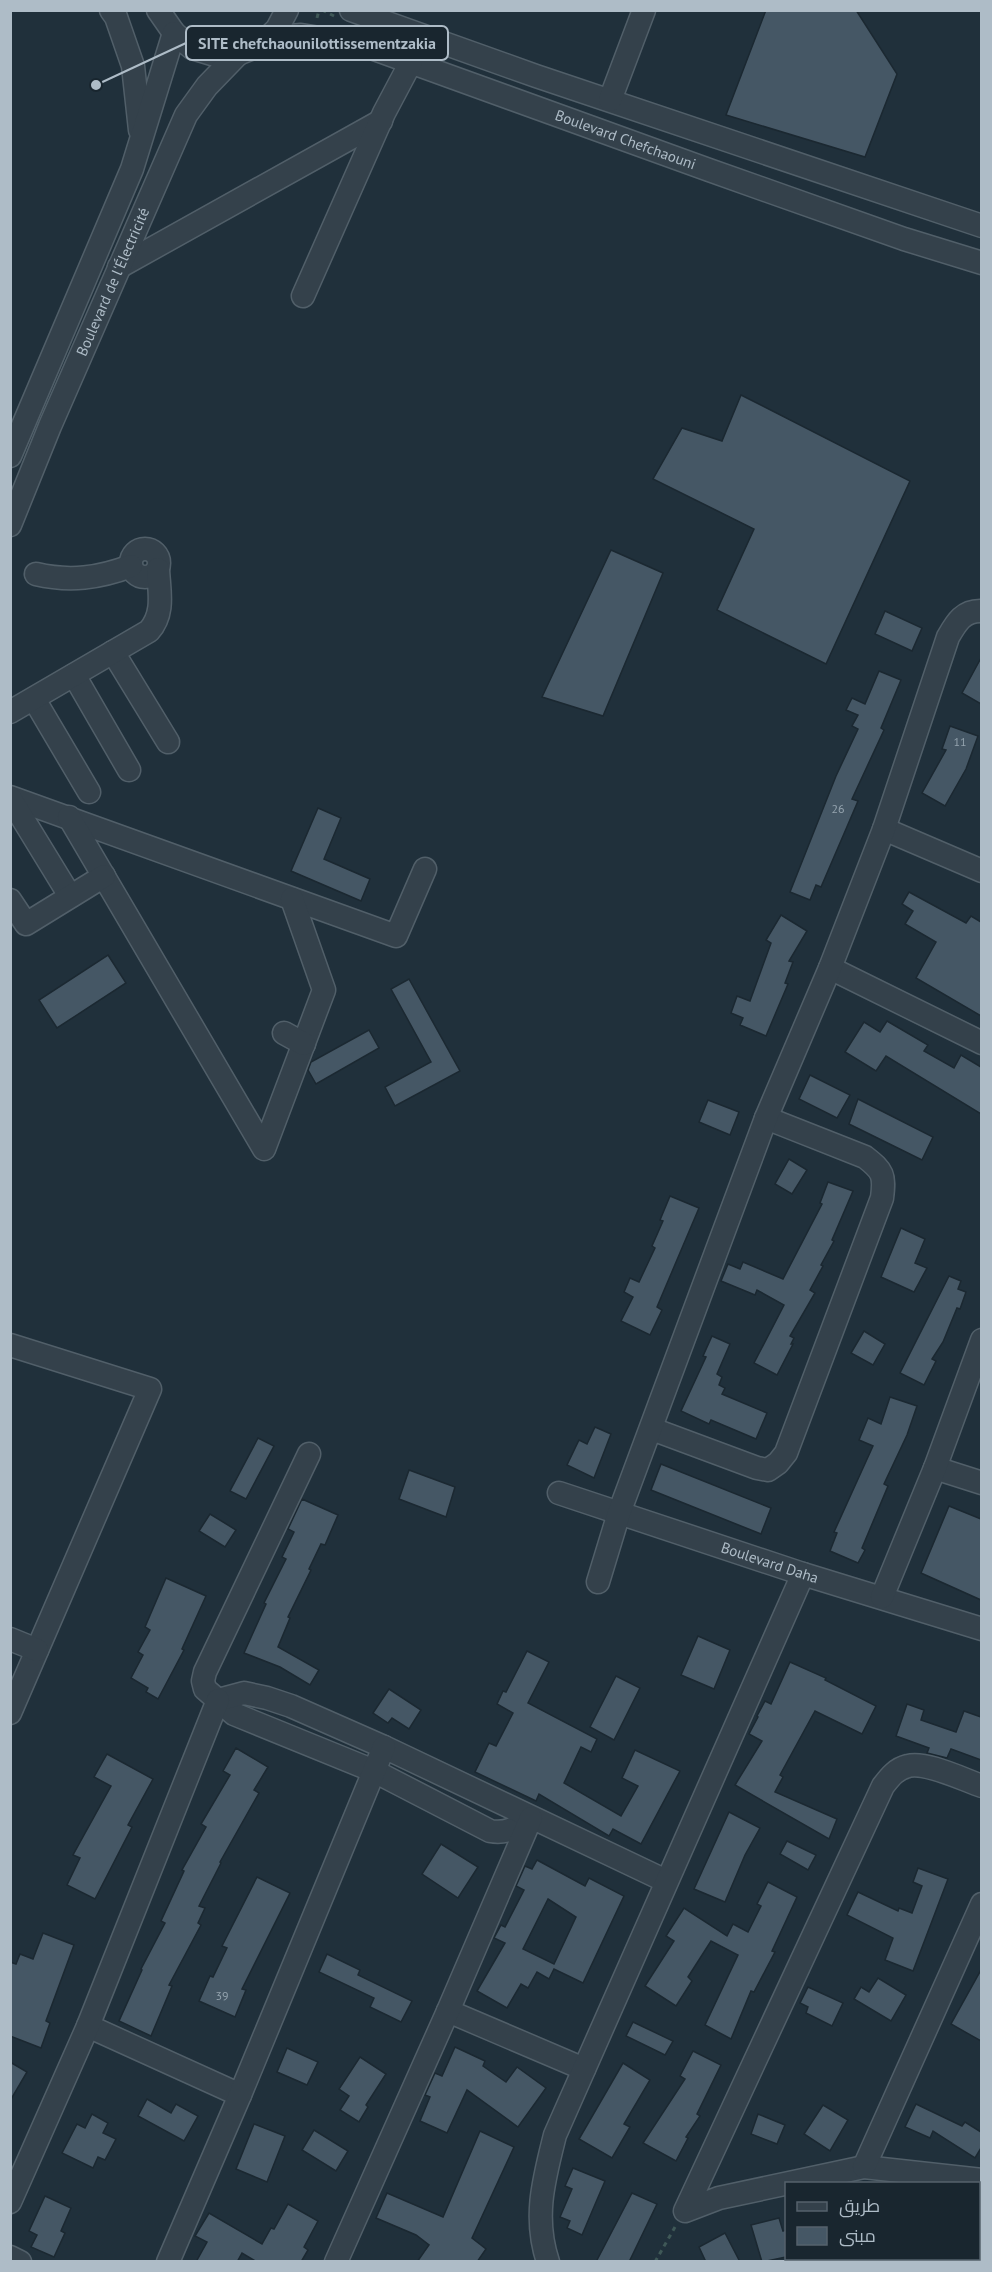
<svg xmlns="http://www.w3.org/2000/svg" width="992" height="2272" viewBox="0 0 992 2272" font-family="'PT Sans',Cairo,sans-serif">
  <rect width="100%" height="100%" fill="#20303b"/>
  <g fill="#455765" stroke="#1b2831" stroke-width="1.5" fill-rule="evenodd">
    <polygon points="766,10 856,10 897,74 865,157 726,115"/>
    <polygon points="741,395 910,481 826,664 717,610 754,529 653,479 682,428 722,441"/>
    <polygon points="611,550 663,573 603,716 542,697"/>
    <polygon points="885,611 922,628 912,651 875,634"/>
    <polygon points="981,658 981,704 962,693"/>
    <polygon points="879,671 901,680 881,728 884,730 852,799 858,801 846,829 821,887 816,885 810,900 790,892 836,776 858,729 852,726 858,715 846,710 852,698 865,704"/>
    <polygon points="950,726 978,736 966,769 945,806 922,793 946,750 942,749"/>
    <polygon points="318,808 341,818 324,859 370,879 361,901 291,871"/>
    <polygon points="909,892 966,923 971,916 981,922 981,1016 916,978 936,942 905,924 913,911 902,904"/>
    <polygon points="781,915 807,931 789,961 793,962 785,983 788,984 766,1036 740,1025 743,1018 731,1013 737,996 750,1001 771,943 766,940"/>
    <polygon points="108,955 126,983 57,1028 39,1000"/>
    <polygon points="409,979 460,1071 395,1106 385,1087 431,1062 391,989"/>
    <polygon points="887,1021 928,1045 924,1051 954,1068 961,1055 981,1067 981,1114 886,1056 876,1071 845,1052 864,1022 880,1032"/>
    <polygon points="369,1030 379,1048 316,1084 308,1070 311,1062"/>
    <polygon points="810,1075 850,1095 837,1118 799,1099"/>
    <polygon points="858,1099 933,1137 922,1160 849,1124"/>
    <polygon points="708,1100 739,1112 730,1135 699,1122"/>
    <polygon points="789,1159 807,1170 792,1194 775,1184"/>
    <polygon points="828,1182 853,1191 832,1240 834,1241 821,1265 823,1266 810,1290 815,1293 790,1336 794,1338 791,1344 793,1344 777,1375 754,1363 784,1305 757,1290 755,1295 721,1281 728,1264 740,1269 743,1262 783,1279 822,1204 820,1203"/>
    <polygon points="670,1196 699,1208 657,1307 662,1310 650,1335 621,1321 633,1297 624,1292 630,1278 639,1282 655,1248 652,1246 663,1221 660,1220"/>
    <polygon points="901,1228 925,1239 915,1263 927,1268 914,1292 881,1277"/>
    <polygon points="949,1276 961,1281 958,1289 966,1292 960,1309 957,1308 943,1342 932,1359 936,1361 924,1385 900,1373"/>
    <polygon points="864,1331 885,1344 873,1365 851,1353"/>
    <polygon points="712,1336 730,1344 717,1374 722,1377 719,1385 725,1388 722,1394 767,1413 756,1439 711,1420 709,1424 681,1411 706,1357 703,1356"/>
    <polygon points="890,1397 917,1406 907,1435 884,1484 888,1486 862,1548 865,1550 858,1563 830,1551 837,1533 834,1532 873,1446 859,1440 868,1418 881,1424"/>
    <polygon points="595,1427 611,1434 594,1478 567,1465 579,1440 587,1444"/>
    <polygon points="258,1438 274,1446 246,1499 230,1491"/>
    <polygon points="661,1464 771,1508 761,1534 651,1490"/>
    <polygon points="409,1470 455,1487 446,1517 399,1499"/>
    <polygon points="302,1499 338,1515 325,1545 321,1544 309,1569 311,1570 288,1617 290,1618 278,1647 319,1670 310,1685 280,1667 244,1653 266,1604 264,1603 286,1559 282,1557 294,1532 288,1529"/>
    <polygon points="949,1506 981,1519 981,1600 921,1573"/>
    <polygon points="210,1514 236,1530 225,1547 199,1531"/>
    <polygon points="166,1578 206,1596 182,1649 184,1650 158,1699 146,1692 148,1688 131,1678 143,1655 138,1652 150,1630 145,1627"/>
    <polygon points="698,1636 730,1650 714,1689 681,1675"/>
    <polygon points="527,1651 549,1662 528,1703 597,1739 591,1752 581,1747 564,1783 621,1816 638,1786 622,1778 635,1750 680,1771 641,1844 613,1829 609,1836 539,1794 536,1801 475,1772 489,1743 496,1746 513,1713 497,1704 503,1691 506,1692"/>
    <polygon points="790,1662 826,1678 825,1680 876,1706 862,1734 815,1711 780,1775 783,1777 775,1792 837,1819 829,1839 735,1785 762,1741 749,1734 758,1717 757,1716 765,1701 771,1704"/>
    <polygon points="616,1676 640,1688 614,1740 590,1727"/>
    <polygon points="389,1689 421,1710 409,1729 392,1718 388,1723 373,1713"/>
    <polygon points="907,1704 924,1710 921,1720 956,1732 964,1711 981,1717 981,1760 951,1749 947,1758 927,1753 929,1748 896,1736"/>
    <polygon points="236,1748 268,1767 254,1790 259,1793 220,1862 221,1863 199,1906 205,1908 198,1923 201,1925 169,1985 172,1986 151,2036 119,2021 142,1970 141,1969 165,1923 161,1921 184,1871 182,1870 206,1827 201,1824 230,1775 223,1771"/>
    <polygon points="107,1754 153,1779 128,1825 132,1827 95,1899 67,1885 80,1858 73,1855 111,1786 94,1777"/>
    <polygon points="729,1812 760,1828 745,1855 725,1902 694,1889"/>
    <polygon points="787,1841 816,1855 808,1870 780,1854"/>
    <polygon points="441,1844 478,1867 458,1898 422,1874"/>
    <path d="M537,1860L585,1886L589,1878L624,1896L583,1983L554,1969L549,1979L537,1972L528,1988L521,1984L507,2008L477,1991L505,1943L494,1938L501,1925L505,1927L524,1890L516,1886L525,1866L532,1869ZM548,1899L576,1917L554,1964L523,1949Z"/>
    <polygon points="918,1868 948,1879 913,1971 885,1960 893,1938 847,1915 858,1892 898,1911 899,1908 912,1913 922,1886 913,1882"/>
    <polygon points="257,1877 290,1893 242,1989 246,1990 235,2017 199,2001 210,1976 213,1977 227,1948 222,1946"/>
    <polygon points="768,1882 797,1897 772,1951 775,1952 754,1992 751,1991 731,2039 705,2025 738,1955 711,1941 688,1977 692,1981 676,2006 645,1986 674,1941 666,1936 684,1908 727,1936 733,1924 748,1932 761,1906 757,1904"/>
    <polygon points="43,1933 74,1945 46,2021 50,2023 41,2048 10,2036 10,1962 16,1964 20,1954 33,1959"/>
    <polygon points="327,1954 360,1970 358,1975 412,2001 401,2022 370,2007 374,1998 319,1972"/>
    <polygon points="981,1970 981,2041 951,2024"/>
    <polygon points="878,1978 906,1995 891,2021 854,1999 861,1987 869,1992"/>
    <polygon points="808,1987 843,2003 832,2026 806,2013 808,2007 800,2003"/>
    <polygon points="633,2022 673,2041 665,2055 626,2036"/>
    <polygon points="455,2047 485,2061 483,2066 506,2082 517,2067 546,2088 518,2127 467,2090 447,2133 420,2121 430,2097 425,2095 435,2073 442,2076"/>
    <polygon points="287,2048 318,2062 307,2085 277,2072"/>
    <polygon points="693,2051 721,2065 697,2114 700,2116 686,2137 688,2138 676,2161 643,2143 685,2079 680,2076"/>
    <polygon points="360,2057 386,2074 366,2105 368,2107 359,2122 340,2110 349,2096 339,2089"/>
    <polygon points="10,2062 27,2072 10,2101"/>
    <polygon points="623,2063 650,2080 624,2124 630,2127 612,2158 579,2139"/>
    <polygon points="147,2099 171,2113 176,2104 198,2116 184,2141 138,2116"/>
    <polygon points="916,2104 962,2126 965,2122 981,2132 981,2148 975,2158 933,2131 930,2138 905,2127"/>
    <polygon points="823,2105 848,2120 830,2151 804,2134"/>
    <polygon points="92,2114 108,2123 103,2133 116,2139 105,2160 98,2157 93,2168 62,2153 77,2124 85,2128"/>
    <polygon points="758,2114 785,2125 777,2144 751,2134"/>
    <polygon points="254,2124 285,2136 267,2182 236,2169"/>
    <polygon points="314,2130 348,2151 336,2171 302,2150"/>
    <polygon points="480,2131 514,2147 472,2238 486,2249 477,2262 417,2262 429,2245 416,2235 376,2218 387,2193 443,2217"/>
    <polygon points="573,2168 605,2181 582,2235 567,2228 570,2221 560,2217 572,2189 565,2186"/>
    <polygon points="632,2193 657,2204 629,2262 596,2262"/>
    <polygon points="45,2196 71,2208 61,2231 65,2233 54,2257 31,2247 37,2235 29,2231"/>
    <polygon points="288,2204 318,2221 304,2247 308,2250 301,2262 257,2262 242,2253 237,2262 196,2262 207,2242 195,2236 209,2213 262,2244 271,2228 274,2229"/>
    <polygon points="779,2218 783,2231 786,2230 786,2257 762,2262 751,2225"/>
    <polygon points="725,2233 740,2262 706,2262 699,2247"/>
  </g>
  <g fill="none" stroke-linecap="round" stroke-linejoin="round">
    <defs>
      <g id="minor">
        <polyline points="111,10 116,17 133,66 140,130"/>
        <polyline points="158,10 174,33 192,48 215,55 238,54 260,45 277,29 287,10"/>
        <polyline points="351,10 536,76 982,226"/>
        <path id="s1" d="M268,38L301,35L363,45L709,170L904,239L982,263"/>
        <polyline points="610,100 644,10"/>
        <polyline points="119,267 381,121"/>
        <polyline points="303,296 384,113 411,62"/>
        <polyline points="10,456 132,169 174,33"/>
        <path id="s2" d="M10,525L50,426L186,115L207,86L238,54"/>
        <circle cx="145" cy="563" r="14"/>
        <path d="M36,574C70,582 99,578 131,566"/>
        <polyline points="113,652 168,742"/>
        <polyline points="74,675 129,770"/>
        <polyline points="34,699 89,792"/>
        <path d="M10,712L149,631C165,613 159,591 158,569"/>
        <polyline points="10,797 396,936 425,869"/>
        <polyline points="10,798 70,896"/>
        <polyline points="69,817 264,1149 324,990 292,899"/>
        <polyline points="884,829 982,871"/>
        <polyline points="10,900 26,924 104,876"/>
        <polyline points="830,968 982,1043"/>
        <polyline points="284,1033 304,1044"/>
        <polyline points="10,1345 150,1389 10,1713"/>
        <path d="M652,1429L757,1468L768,1470L778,1463L786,1453L882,1198C885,1175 883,1171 865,1157L766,1118"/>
        <path d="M309,1454L205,1672L203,1681L205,1689L234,1714L374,1771L490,1831C508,1834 517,1827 531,1818"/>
        <polyline points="935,1468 982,1483"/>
        <path id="s3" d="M559,1493L803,1574L982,1629"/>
        <path d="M598,1582L619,1513L766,1118L830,968L884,829L948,637C956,623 963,610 982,611"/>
        <polyline points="882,1597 935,1468 982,1340"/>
        <polyline points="10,1639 37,1650"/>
        <polyline points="218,1700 244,1693 267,1698 291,1706 384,1747 666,1881"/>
        <path d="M982,1786C964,1780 926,1761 908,1766C896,1769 890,1777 883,1786L685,2211L719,2198L864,2167L982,2180"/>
        <polyline points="448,2011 584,2069"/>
        <polyline points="88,2026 240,2095"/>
        <polyline points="864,2167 982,1904"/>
        <polyline points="10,2202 88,2026 218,1700"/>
        <polyline points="978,2243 982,2236"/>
        <polyline points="10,2257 20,2262"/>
        <polyline points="168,2262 240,2095 384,1747"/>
        <polyline points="336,2262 448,2011 531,1818"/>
        <path d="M548,2262C533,2217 544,2179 555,2135L803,1574"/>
        <polyline points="971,2262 972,2258"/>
      </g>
    </defs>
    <use href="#minor" stroke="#515f69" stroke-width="25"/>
    <g stroke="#3f5857" stroke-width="3" stroke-dasharray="4.5 4.5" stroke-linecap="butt">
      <polyline points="322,10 334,16"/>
      <polyline points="317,18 319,10"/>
      <polyline points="655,2262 675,2227"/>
    </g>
    <use href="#minor" stroke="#34414b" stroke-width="22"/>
  </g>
  <g text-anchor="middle" stroke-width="6" stroke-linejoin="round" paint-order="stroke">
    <g font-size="12" fill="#94a3ae">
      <text x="960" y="746">11</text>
      <text x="838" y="813">26</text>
      <text x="222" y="2000">39</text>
    </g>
    <g font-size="15" fill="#aebcc7" stroke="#19262f">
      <text dy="5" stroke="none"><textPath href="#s1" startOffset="375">Boulevard Chefchaouni</textPath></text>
      <text dy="5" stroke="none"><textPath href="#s2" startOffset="264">Boulevard de l'Électricité</textPath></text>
      <text dy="5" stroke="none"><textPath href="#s3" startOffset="222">Boulevard Daha</textPath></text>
    </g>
  </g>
  <path fill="none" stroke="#aebcc7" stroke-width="2" d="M96 85L186 43"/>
  <circle fill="#aebcc7" stroke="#19262f" stroke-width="2" cx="96" cy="85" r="6"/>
  <rect fill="#19262f" stroke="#aebcc7" stroke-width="2" x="186" y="26" width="262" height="34" rx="6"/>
  <g font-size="16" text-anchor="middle" font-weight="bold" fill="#aebcc7">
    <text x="317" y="49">SITE chefchaounilottissementzakia</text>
  </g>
  <rect width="992" height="2272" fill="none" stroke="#aebcc7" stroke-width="24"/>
  <rect x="785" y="2182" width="195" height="78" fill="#19262f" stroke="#55626c" stroke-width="1.5"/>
  <rect x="797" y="2202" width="30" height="9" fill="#34414b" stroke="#55626c" stroke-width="1.5"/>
  <text x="839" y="2212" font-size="18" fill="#aebcc7">طريق</text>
  <rect x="797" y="2227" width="30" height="18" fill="#455765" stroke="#55626c" stroke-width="1.5"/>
  <text x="839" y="2242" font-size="18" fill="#aebcc7">مبنى</text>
</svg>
